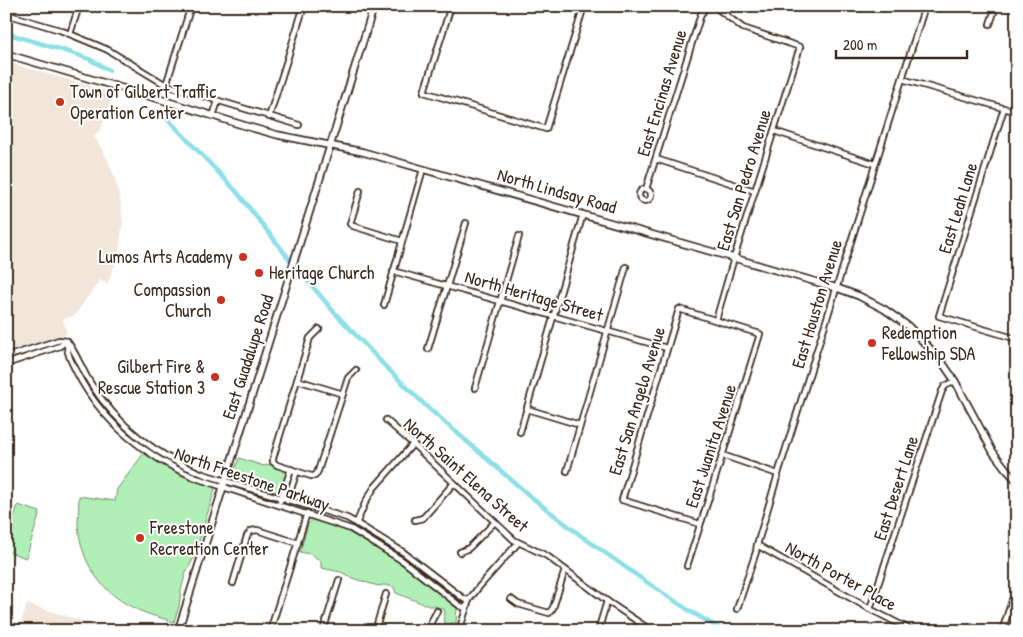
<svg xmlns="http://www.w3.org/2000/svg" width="1023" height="637" viewBox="0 0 1023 637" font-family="'Patrick Hand',sans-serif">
  <rect width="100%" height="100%" fill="#fff"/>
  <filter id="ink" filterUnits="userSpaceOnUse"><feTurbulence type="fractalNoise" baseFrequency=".02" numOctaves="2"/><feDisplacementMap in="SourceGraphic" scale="10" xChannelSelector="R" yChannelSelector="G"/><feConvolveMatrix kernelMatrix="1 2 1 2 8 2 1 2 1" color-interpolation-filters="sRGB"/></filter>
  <g filter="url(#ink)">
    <g fill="#f2e6da">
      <polygon points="6,62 114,93 101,129 94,136 108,160 114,175 120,198 123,222 118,257 107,284 100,280 74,316 63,319 67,334 6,355"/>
      <polygon points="27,604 116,631 19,631"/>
    </g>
    <g fill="#b0efb6" stroke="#768c6a">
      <path d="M144,453C164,465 180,473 201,482C207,484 212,484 215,489L194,558L186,572L181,590L179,606L174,622C162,618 149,615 138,610C102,594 80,563 78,523C78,514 79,505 79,496L115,501L117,489Z"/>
      <path d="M239,458L264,466L271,464C275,469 283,468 287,475L281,491L277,493H275L239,482C230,476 236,467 239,458Z"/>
      <polygon points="18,505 40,512 26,558 6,551 6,541"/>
      <polygon points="313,520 341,528 398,561 457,608 456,623 446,624 443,620 445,613 444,609 434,606 429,606 396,593 394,587 384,585 378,586 352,578 341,572 321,568 321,561 310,554 300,552 308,524"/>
    </g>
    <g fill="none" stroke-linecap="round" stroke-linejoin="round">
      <g stroke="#8edfe7" stroke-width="4.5">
        <polyline points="6,33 72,53 89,59 109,70"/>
        <polyline points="163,114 236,191 287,256 334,312 384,365 426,406 531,497 580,535 642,579 693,613 724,631"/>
      </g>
      <defs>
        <g id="minor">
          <polyline points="451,6 424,92 546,129 584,6"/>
          <polyline points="714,6 743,28 800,47 734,258 716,320"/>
          <polyline points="6,14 60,30 94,44 108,50 166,85 299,125"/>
          <polyline points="990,24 996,6"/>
          <polyline points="70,34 79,6"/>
          <polyline points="902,79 1017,112"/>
          <polyline points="166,85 191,6"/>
          <polyline points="1004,108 939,316 1017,339"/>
          <polyline points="213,116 218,101"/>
          <polyline points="269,117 304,6"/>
          <polyline points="774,131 875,164"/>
          <polyline points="656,159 755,191"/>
          <circle cx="645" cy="195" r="6"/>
          <polyline points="646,189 701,14 707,6"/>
          <polyline points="360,191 350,224 353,226 402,241"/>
          <polyline points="393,271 667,348"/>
          <polyline points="384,305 423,169"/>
          <polyline points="319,329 310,338 273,458 273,462 277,465 311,476 315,476 318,471 348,378 356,370"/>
          <path d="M67,341C66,353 72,363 77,373C102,422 146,457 196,478L351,529L403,561L460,606L466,608"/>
          <polyline points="428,349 466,223"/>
          <path d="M6,357L59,340L67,341C77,354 82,370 91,384C118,426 157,456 203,474L347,518L356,523L403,552L464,599L469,600"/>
          <polyline points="6,364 60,346 67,341"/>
          <polyline points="297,380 343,394"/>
          <polyline points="475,388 519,236"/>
          <polyline points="527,409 580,425"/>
          <polyline points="386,420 413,444 514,540 547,556 607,601 652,631"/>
          <polyline points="520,432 583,214"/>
          <polyline points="722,455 778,474"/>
          <polyline points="567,471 626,267"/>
          <polyline points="280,501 291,469"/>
          <polyline points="287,501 297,471"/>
          <polyline points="415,520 423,518 454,483"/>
          <polyline points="356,524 366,501 374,488 413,444"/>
          <polyline points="757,545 870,609 913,631"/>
          <polyline points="460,552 469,548 495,522"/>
          <path d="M687,566C712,489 736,412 760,334L679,309L622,500L700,524"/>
          <polyline points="233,583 247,536 251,531 257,530 298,543"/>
          <polyline points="511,599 518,604 549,613 553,608 565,570"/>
          <polyline points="737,609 756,552 757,545 778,474 925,6"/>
          <polyline points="870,609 942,391 945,386 955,381"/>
          <polyline points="270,631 307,513"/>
          <polyline points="323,631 339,580"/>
          <polyline points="375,631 386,594"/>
          <polyline points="428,631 432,620 437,611"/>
          <polyline points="459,631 469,600 478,588 518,543"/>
          <polyline points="598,631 607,601"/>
          <polyline points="1002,631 1017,585"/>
        </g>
        <g id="major">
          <polyline points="6,54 159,99 249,127 278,135 363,152 734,258 837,288 859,296 884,309 908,326 940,359 955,381 993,452 1006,469 1017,481"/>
          <polyline points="178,631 374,6"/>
        </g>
      </defs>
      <use href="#minor" stroke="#3b2a1e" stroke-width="8"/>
      <use href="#major" stroke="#3b2a1e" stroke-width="9"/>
      <use href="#minor" stroke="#fff" stroke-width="4.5"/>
      <use href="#major" stroke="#fff" stroke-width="5.5"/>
    </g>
  </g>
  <g fill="#c8321e" stroke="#fff" stroke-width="2">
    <circle cx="60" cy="102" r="5"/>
    <circle cx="243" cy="257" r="5"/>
    <circle cx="259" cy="273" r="5"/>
    <circle cx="221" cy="300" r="5"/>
    <circle cx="872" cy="343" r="5"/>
    <circle cx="215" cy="377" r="5"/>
    <circle cx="140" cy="538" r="5"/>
  </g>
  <g text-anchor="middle" stroke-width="4" stroke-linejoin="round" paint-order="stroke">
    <g font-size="18" fill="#3b2a1e" stroke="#fff" text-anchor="start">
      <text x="70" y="98">Town of Gilbert Traffic<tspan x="70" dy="21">Operation Center</tspan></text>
      <text x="233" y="263" text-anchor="end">Lumos Arts Academy</text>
      <text x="269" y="279">Heritage Church</text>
      <text x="211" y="296" text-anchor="end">Compassion<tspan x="211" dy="21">Church</tspan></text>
      <text x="882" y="339">Redemption<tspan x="882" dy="21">Fellowship SDA</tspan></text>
      <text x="205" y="373" text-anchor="end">Gilbert Fire &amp;<tspan x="205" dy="21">Rescue Station 3</tspan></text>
      <text x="150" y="534">Freestone<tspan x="150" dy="21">Recreation Center</tspan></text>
    </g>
    <g font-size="18" fill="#3b2a1e" stroke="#fff">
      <text transform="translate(662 93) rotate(-73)" y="6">East Encinas Avenue</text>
      <text transform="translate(744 180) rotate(-73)" y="6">East San Pedro Avenue</text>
      <text transform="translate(557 191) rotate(16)" y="6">North Lindsay Road</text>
      <text transform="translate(958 208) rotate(-73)" y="6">East Leah Lane</text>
      <text transform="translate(534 296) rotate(16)" y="6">North Heritage Street</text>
      <text transform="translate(817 304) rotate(-73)" y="6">East Houston Avenue</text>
      <text transform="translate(248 357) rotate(-72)" y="6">East Guadalupe Road</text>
      <text transform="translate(637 401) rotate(-73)" y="6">East San Angelo Avenue</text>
      <text transform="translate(711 446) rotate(-72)" y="6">East Juanita Avenue</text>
      <text transform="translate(466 475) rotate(42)" y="6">North Saint Elena Street</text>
      <text transform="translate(252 479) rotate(19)" y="6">North Freestone Parkway</text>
      <text transform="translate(896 488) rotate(-72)" y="6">East Desert Lane</text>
      <text transform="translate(841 576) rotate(29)" y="6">North Porter Place</text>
    </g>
  </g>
  <rect width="1023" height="637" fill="none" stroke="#fff" stroke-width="25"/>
  <rect x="12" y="12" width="998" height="612" fill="none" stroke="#3b2a1e" stroke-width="2" filter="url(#ink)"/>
  <path d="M836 50v8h131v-8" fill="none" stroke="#3b2a1e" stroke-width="2.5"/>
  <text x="843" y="50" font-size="15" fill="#3b2a1e" stroke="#ffffff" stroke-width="4" paint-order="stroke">200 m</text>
</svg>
